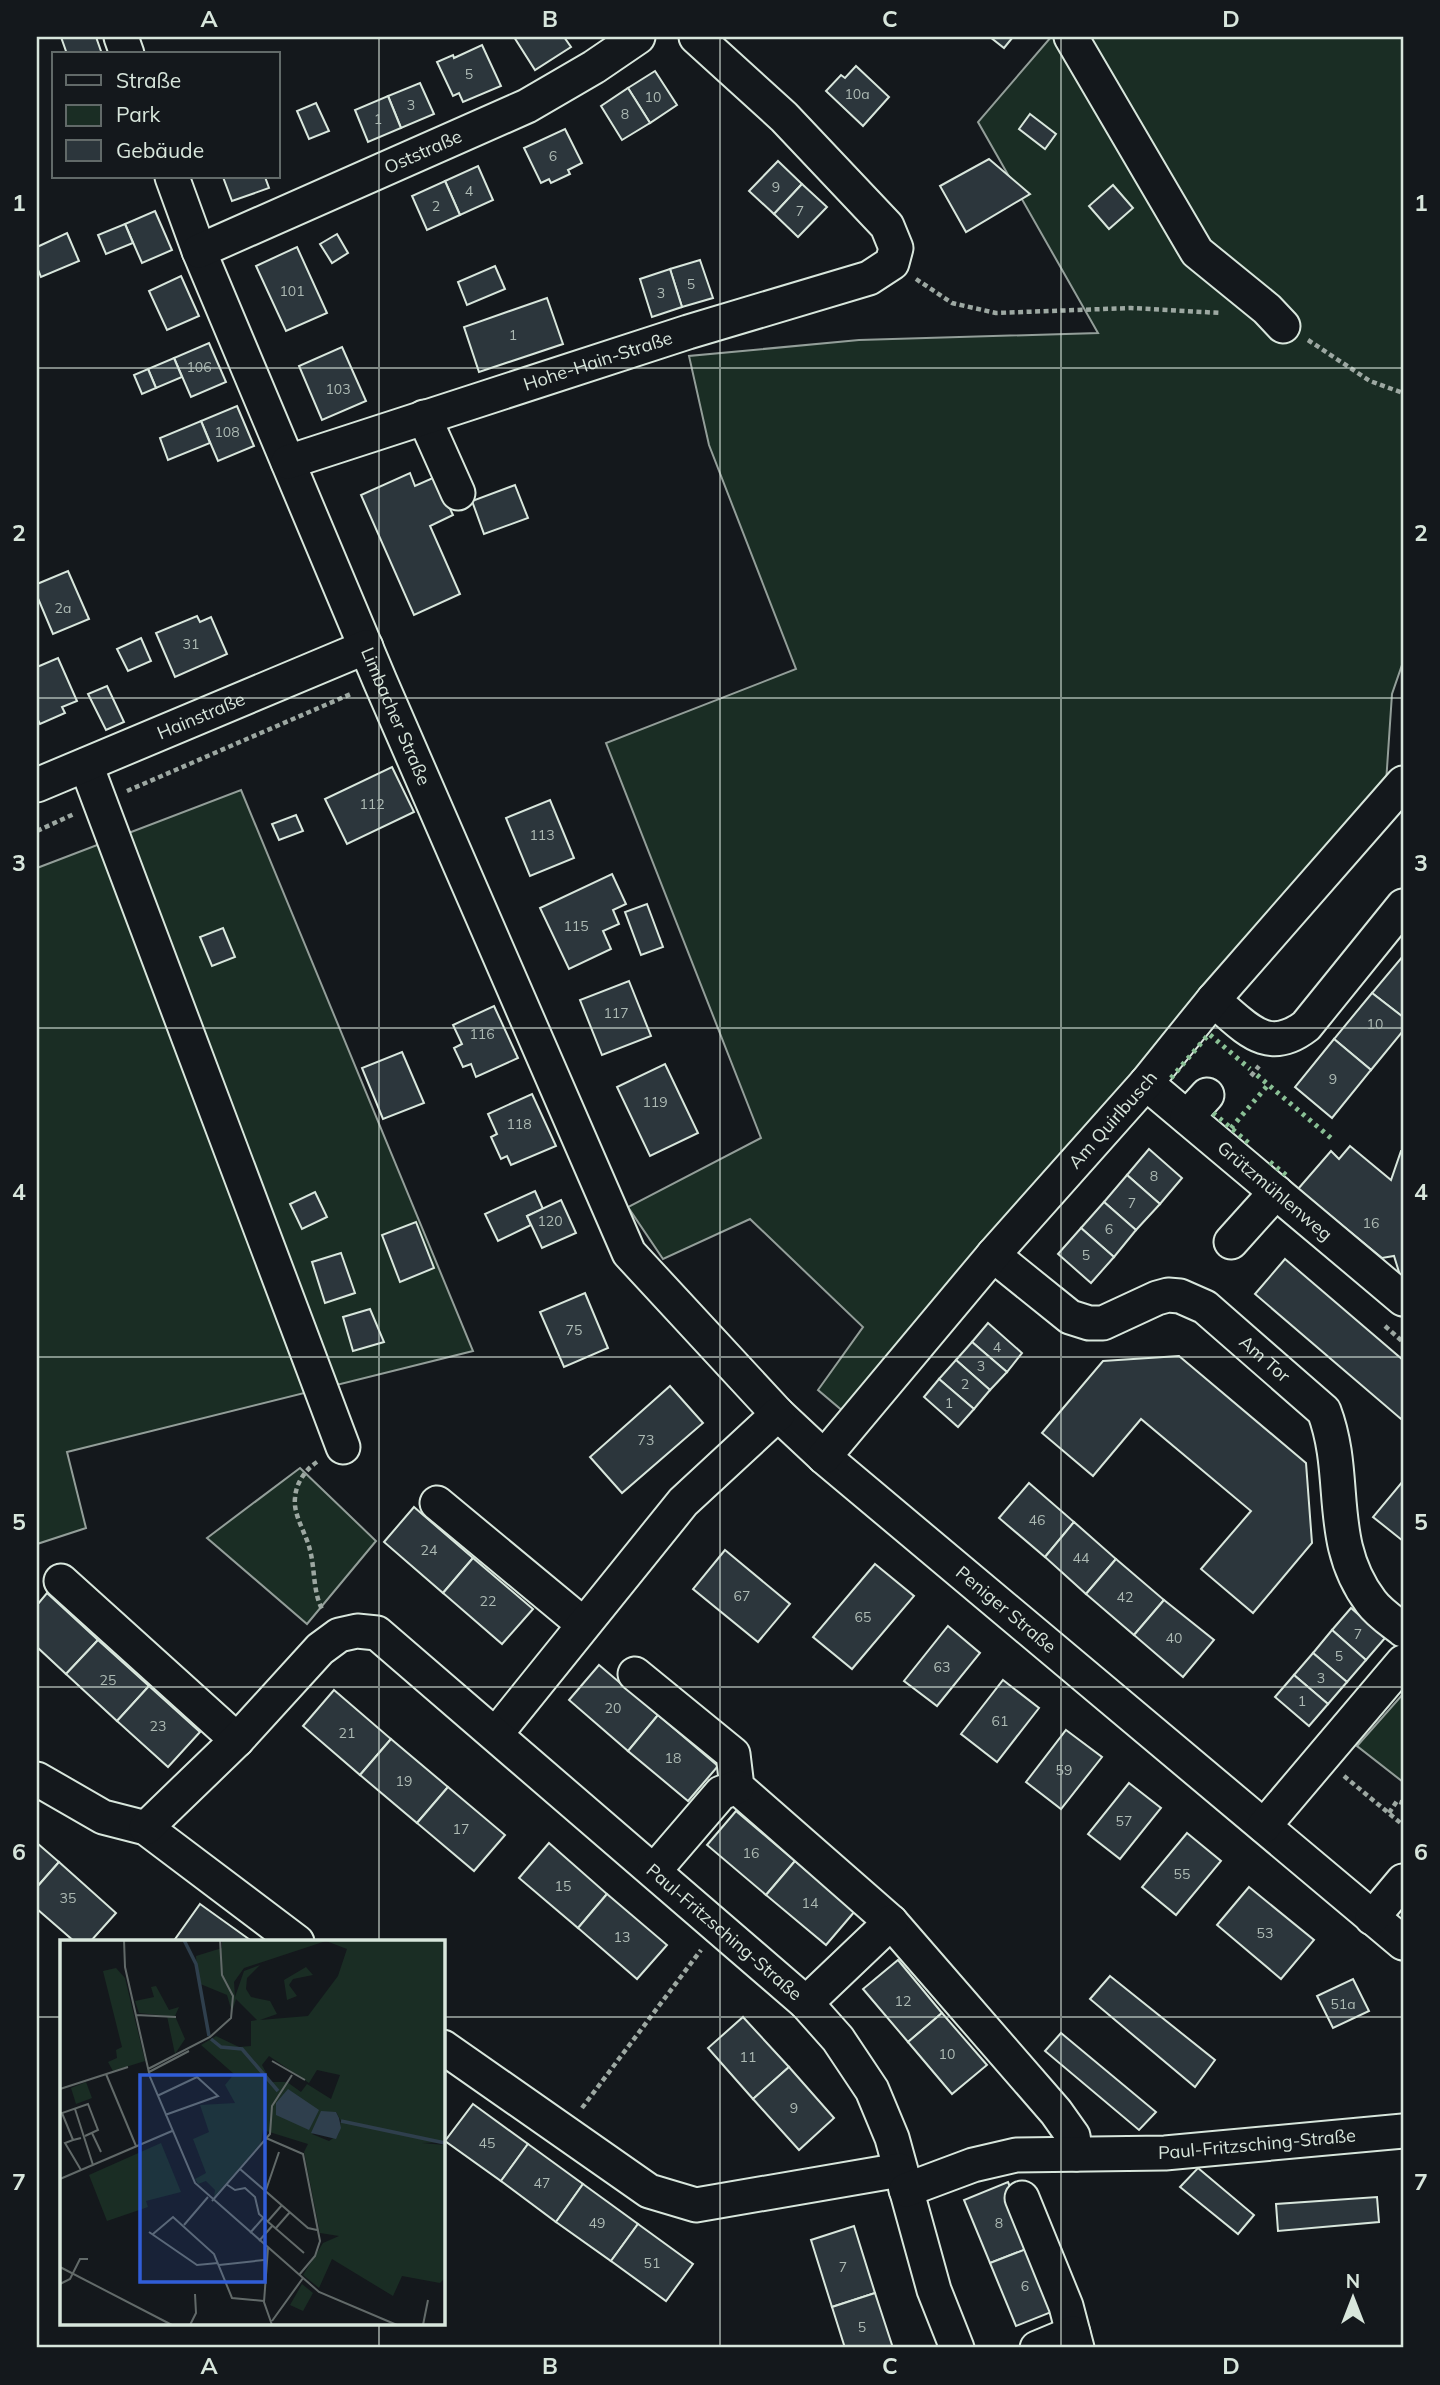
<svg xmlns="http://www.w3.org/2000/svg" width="1440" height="2385" viewBox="0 0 1440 2385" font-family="Mulish,sans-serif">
  <rect width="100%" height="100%" fill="#14181c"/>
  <g fill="#1a2d24" stroke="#939e99" stroke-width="2">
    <polygon points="1051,37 1403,37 1403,662 1392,694 1386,783 1203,991 844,1412 818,1390 863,1327 750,1219 663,1259 628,1207 761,1138 606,743 796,669 709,445 689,356 859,340 1098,333 978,122"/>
    <polygon points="241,790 473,1351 67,1452 86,1528 37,1544 37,868"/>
    <polygon points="300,1468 376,1541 307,1624 207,1538"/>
    <polygon points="1403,1694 1403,1782 1357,1746"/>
  </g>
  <g fill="#2c363c" stroke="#d8e6dc" stroke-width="2">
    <polygon points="61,37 96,37 102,54 67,54"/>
    <polygon points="514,37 564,37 571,47 535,70"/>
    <polygon points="990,37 1013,37 1004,48"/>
    <polygon points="482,45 501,86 463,102 459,93 453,96 437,62 453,55 454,58"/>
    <polygon points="856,66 889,97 863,126 826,91 841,75 845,78"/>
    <polygon points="655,71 677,105 650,123 628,88"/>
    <polygon points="420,83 434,114 401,128 388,96"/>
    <polygon points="628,88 650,123 622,140 601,106"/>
    <polygon points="388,96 401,128 368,142 355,110"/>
    <polygon points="316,103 329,131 309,139 297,111"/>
    <polygon points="1030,114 1056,134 1045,149 1019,129"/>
    <polygon points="565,129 582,163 568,170 570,174 551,183 549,179 541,183 524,148"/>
    <polygon points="989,159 1030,194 966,232 940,186"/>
    <polygon points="778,161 802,184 774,214 749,191"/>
    <polygon points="478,166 493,200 460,215 445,181"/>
    <polygon points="223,177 265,177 269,188 232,201"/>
    <polygon points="445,181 460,215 427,230 412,196"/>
    <polygon points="802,184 827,207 798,237 774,214"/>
    <polygon points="1113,185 1133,208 1109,229 1089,206"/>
    <polygon points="155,211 172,250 142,263 125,224"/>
    <polygon points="125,224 133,243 106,254 98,235"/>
    <polygon points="67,233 79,261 41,277 37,267 37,247"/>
    <polygon points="337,234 348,253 332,263 320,244"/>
    <polygon points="297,247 327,313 286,331 256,266"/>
    <polygon points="700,260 713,298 682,307 670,269"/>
    <polygon points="495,266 505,289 467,305 458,282"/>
    <polygon points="670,269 682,307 652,317 640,279"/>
    <polygon points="181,276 199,316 167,330 149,291"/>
    <polygon points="547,298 563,344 479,372 464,327"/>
    <polygon points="209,343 226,382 191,397 174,358"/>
    <polygon points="342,347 366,401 322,420 299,366"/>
    <polygon points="174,358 182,377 156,388 148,369"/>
    <polygon points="148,369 156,388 142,394 134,375"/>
    <polygon points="237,406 254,446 218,461 201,421"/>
    <polygon points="201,421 210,443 168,460 160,438"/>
    <polygon points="410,473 415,486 435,477 453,515 430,526 460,594 414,615 361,495"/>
    <polygon points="515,485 528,518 484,534 472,501"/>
    <polygon points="68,571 89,619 53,634 37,596 37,584"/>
    <polygon points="197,616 200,622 211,617 227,654 175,677 156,633"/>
    <polygon points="141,638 151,661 128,671 117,649"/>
    <polygon points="58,658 77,701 62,707 65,713 40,724 37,718 37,667"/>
    <polygon points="107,686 124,722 106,730 88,694"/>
    <polygon points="392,767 414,812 347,844 325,799"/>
    <polygon points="550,800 574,858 530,876 506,818"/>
    <polygon points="296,815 303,831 279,840 272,824"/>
    <polygon points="612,874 626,904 613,910 619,924 603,931 611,949 569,969 540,908"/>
    <polygon points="647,904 663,947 641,955 625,912"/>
    <polygon points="223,928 235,957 212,966 200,937"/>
    <polygon points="1403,956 1403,1017 1372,993"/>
    <polygon points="629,981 651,1036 602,1055 580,1000"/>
    <polygon points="1372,993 1403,1017 1403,1031 1371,1070 1334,1039"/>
    <polygon points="494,1006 518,1058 476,1077 471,1064 463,1067 454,1048 462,1044 453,1025"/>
    <polygon points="1334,1039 1371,1070 1332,1118 1295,1087"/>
    <polygon points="402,1052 424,1103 383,1119 362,1068"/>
    <polygon points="665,1064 698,1133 650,1156 617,1087"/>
    <polygon points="532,1094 556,1146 511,1165 507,1156 501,1159 491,1137 497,1134 488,1114"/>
    <polygon points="1350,1146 1391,1180 1401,1151 1403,1151 1403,1285 1394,1256 1382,1258 1298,1189 1331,1151 1339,1159"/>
    <polygon points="1149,1149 1182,1178 1160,1204 1127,1175"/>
    <polygon points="1127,1175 1160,1204 1136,1230 1104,1202"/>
    <polygon points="535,1191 543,1209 527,1216 531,1225 498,1241 485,1214"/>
    <polygon points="315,1192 327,1217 302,1229 290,1204"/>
    <polygon points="561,1200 576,1233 542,1248 527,1216"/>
    <polygon points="1104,1202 1136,1230 1114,1257 1081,1228"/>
    <polygon points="416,1222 434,1268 400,1282 382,1235"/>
    <polygon points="1081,1228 1114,1257 1091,1283 1058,1254"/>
    <polygon points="341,1253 355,1293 325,1303 312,1262"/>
    <polygon points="1285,1259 1403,1360 1403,1415 1401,1419 1255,1294"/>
    <polygon points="585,1293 608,1348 564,1367 540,1312"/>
    <polygon points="370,1309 384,1342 353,1351 343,1317"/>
    <polygon points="988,1323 1022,1353 1007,1372 972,1342"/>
    <polygon points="972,1342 1007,1372 990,1390 956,1360"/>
    <polygon points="1179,1356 1306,1463 1312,1543 1253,1613 1201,1569 1251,1511 1141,1419 1093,1476 1042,1433 1103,1361"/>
    <polygon points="956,1360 990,1390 974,1409 939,1379"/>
    <polygon points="939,1379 974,1409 958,1427 924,1397"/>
    <polygon points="670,1386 703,1423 622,1493 590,1457"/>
    <polygon points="1403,1481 1403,1541 1373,1517"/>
    <polygon points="1029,1483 1074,1522 1045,1557 999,1518"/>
    <polygon points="414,1507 473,1558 443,1593 384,1542"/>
    <polygon points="1074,1522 1116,1559 1086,1594 1045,1557"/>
    <polygon points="725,1550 790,1604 758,1642 693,1589"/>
    <polygon points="473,1558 533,1609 502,1644 443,1593"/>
    <polygon points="1116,1559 1164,1600 1134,1635 1086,1594"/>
    <polygon points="875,1564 914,1596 852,1669 813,1637"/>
    <polygon points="47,1593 98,1640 66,1674 37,1647 37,1605"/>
    <polygon points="1164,1600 1214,1640 1183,1677 1134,1635"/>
    <polygon points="1351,1608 1385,1638 1366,1660 1332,1630"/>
    <polygon points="948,1626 980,1653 937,1706 904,1681"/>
    <polygon points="1332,1630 1366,1660 1347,1682 1313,1653"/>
    <polygon points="98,1640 149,1686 117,1721 66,1674"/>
    <polygon points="1313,1653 1347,1682 1328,1704 1294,1675"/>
    <polygon points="599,1665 658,1715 628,1751 569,1700"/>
    <polygon points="1294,1675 1328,1704 1309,1726 1275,1697"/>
    <polygon points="1003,1680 1039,1708 997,1762 961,1734"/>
    <polygon points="149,1686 200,1732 168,1767 117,1721"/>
    <polygon points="334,1690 391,1739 360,1775 303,1726"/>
    <polygon points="658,1715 718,1766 688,1801 628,1751"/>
    <polygon points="1066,1730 1102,1757 1061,1809 1026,1782"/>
    <polygon points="391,1739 448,1787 417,1823 360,1775"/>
    <polygon points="1129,1783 1161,1808 1120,1859 1088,1834"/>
    <polygon points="448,1787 505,1835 474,1871 417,1823"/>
    <polygon points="736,1811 795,1861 766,1895 707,1845"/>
    <polygon points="1187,1833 1221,1861 1176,1915 1142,1887"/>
    <polygon points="37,1843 59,1862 37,1887"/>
    <polygon points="549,1843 607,1894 578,1928 519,1878"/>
    <polygon points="795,1861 855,1911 826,1945 766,1895"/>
    <polygon points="59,1862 116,1913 90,1942 75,1942 37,1909 37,1887"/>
    <polygon points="1249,1887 1314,1940 1281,1979 1217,1925"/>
    <polygon points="607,1894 667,1945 637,1979 578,1928"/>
    <polygon points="200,1904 253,1942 173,1942"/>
    <polygon points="898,1960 942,2013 908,2042 863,1989"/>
    <polygon points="1110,1976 1215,2060 1195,2087 1090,1999"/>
    <polygon points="1353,1979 1369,2011 1333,2028 1317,1996"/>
    <polygon points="942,2013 987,2065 952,2094 908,2042"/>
    <polygon points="743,2017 789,2067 753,2099 708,2048"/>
    <polygon points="1061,2033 1156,2112 1139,2130 1045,2051"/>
    <polygon points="789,2067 834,2118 799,2150 753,2099"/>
    <polygon points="473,2104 528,2144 501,2181 445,2141"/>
    <polygon points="528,2144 583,2184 556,2222 501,2181"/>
    <polygon points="1198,2168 1254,2215 1238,2234 1180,2187"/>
    <polygon points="1008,2182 1034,2246 990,2263 964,2200"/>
    <polygon points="583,2184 638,2224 611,2261 556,2222"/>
    <polygon points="1377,2197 1379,2222 1278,2231 1276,2204"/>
    <polygon points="638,2224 693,2264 666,2301 611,2261"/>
    <polygon points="854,2226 875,2293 832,2307 811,2240"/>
    <polygon points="1034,2246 1059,2309 1016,2326 990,2263"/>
    <polygon points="875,2293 893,2348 845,2348 832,2307"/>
  </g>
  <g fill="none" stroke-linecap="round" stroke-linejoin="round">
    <defs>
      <g id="minor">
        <polyline points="121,37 127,54"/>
        <polyline points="1071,37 1197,252 1267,309 1283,326"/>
        <path id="s1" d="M172,177L199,251L380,681L629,1253L778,1414L824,1457L1403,1943"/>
        <path id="s2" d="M199,251L527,106L594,67L638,37"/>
        <polyline points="424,417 458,493"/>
        <path id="s3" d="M288,462L688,332L869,278L892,263L896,248L887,226L784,117L696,37"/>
        <polyline points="86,765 343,1447"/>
        <path id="s4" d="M37,785L366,647"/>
        <path d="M1213,1000C1244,1025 1266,1057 1306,1026L1403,906"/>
        <path id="s5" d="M1146,1083L1403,1299"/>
        <polyline points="1187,1117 1207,1095"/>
        <polyline points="1231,1242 1276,1192"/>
        <path id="s6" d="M993,1255L1070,1317L1089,1323H1103L1157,1298L1168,1295L1180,1296L1205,1307L1324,1411C1349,1477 1325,1541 1371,1602C1379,1613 1393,1622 1403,1630"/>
        <path id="s7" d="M824,1457L993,1255L1146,1083L1213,1000L1403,783"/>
        <polyline points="437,1503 583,1624"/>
        <polyline points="61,1581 237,1740"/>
        <polyline points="635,1674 733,1754 737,1787 891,1922 1056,2112 1073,2136 1076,2154"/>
        <polyline points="496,1734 683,1502 778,1414"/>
        <polyline points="37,1779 103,1817 146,1828 297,1942"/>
        <polyline points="1264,1826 1403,1662"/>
        <path id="s8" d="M146,1828L237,1740L320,1649L339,1635L357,1631L377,1633L806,2003L838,2039L872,2090L892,2138L934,2290L957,2348"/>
        <polyline points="654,1871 721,1793 737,1787"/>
        <polyline points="1372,1918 1403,1881"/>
        <polyline points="806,2003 891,1922"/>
        <polyline points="443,2047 649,2191 696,2205 900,2170"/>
        <path id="s9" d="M906,2190L973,2165L1016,2155L1165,2153L1403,2131"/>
        <polyline points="1022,2198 1066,2306 1077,2348"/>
        <polyline points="1037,2348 1073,2333"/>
      </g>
    </defs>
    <use href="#minor" stroke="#d8e6dc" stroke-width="37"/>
    <g stroke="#9da8a2" stroke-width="4.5" stroke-dasharray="5 3.5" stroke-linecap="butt">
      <polyline points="916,279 952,303 996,313 1131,308 1221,313"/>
      <polyline points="1308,340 1370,381 1403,393"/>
      <polyline points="127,791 353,693"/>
      <polyline points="37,831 74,814"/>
      <polyline points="1251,1076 1259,1066"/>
      <polyline points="1385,1326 1403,1342"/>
      <path d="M317,1462C305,1470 296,1483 295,1498C293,1515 306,1533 310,1550C315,1569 313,1592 322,1609"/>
      <polyline points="1344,1776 1403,1825"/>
      <polyline points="1389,1813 1397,1801 1403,1803"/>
      <polyline points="582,2108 701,1950"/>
    </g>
    <use href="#minor" stroke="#14181c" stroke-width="33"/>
    <g stroke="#8ac095" stroke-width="5" stroke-dasharray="3.5 5" stroke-linecap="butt">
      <polyline points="1257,1075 1332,1139"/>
      <polyline points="1171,1078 1209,1034 1250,1069"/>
      <polyline points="1213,1113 1250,1144"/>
      <polyline points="1231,1128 1268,1085"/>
      <polyline points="1270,1162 1286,1175"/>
    </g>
  </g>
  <path fill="none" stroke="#d8e6dc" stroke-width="2" stroke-opacity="0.55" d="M379,37V1942M720,37V2348M1061,37V2348M37,368H1403M37,698H1403M37,1028H1403M37,1357H1403M37,1687H1403M37,2017H61M443,2017H1403M379,2324V2348"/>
  <g text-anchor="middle" stroke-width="5" stroke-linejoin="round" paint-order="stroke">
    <g font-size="14" fill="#adbab4">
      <text x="469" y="79">5</text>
      <text x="857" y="99">10a</text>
      <text x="653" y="102">10</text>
      <text x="411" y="110">3</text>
      <text x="625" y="119">8</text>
      <text x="378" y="124">1</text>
      <text x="553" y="161">6</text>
      <text x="776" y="192">9</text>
      <text x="469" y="196">4</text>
      <text x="436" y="211">2</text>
      <text x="800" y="216">7</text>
      <text x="691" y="289">5</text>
      <text x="292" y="296">101</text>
      <text x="661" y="298">3</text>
      <text x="513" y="340">1</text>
      <text x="199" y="372">106</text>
      <text x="338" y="394">103</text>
      <text x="227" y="437">108</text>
      <text x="63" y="613">2a</text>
      <text x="191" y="649">31</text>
      <text x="372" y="809">112</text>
      <text x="542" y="840">113</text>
      <text x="576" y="931">115</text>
      <text x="616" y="1018">117</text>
      <text x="1375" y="1029">10</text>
      <text x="482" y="1039">116</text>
      <text x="1333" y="1084">9</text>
      <text x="655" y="1107">119</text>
      <text x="519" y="1129">118</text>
      <text x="1154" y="1181">8</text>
      <text x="1132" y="1208">7</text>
      <text x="550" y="1226">120</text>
      <text x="1371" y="1228">16</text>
      <text x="1109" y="1234">6</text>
      <text x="1086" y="1260">5</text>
      <text x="574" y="1335">75</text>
      <text x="997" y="1352">4</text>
      <text x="981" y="1371">3</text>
      <text x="965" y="1389">2</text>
      <text x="949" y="1408">1</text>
      <text x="646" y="1445">73</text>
      <text x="1037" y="1525">46</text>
      <text x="429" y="1555">24</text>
      <text x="1081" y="1563">44</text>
      <text x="742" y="1601">67</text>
      <text x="1125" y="1602">42</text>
      <text x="488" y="1606">22</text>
      <text x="863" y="1622">65</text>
      <text x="1358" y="1639">7</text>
      <text x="1174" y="1643">40</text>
      <text x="1339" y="1661">5</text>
      <text x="942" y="1672">63</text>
      <text x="1321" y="1683">3</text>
      <text x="108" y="1685">25</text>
      <text x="1302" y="1706">1</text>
      <text x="613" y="1713">20</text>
      <text x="1000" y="1726">61</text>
      <text x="158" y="1731">23</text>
      <text x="347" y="1738">21</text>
      <text x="673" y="1763">18</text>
      <text x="1064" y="1775">59</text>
      <text x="404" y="1786">19</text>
      <text x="1124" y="1826">57</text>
      <text x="461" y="1834">17</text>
      <text x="751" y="1858">16</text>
      <text x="1182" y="1879">55</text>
      <text x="563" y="1891">15</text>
      <text x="68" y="1903">35</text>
      <text x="810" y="1908">14</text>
      <text x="1265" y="1938">53</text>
      <text x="622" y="1942">13</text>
      <text x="903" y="2006">12</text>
      <text x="1343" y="2009">51a</text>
      <text x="947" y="2059">10</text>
      <text x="748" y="2062">11</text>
      <text x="794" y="2113">9</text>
      <text x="487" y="2148">45</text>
      <text x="542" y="2188">47</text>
      <text x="597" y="2228">49</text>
      <text x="999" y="2228">8</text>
      <text x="652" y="2268">51</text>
      <text x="843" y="2272">7</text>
      <text x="1025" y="2291">6</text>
      <text x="862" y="2332">5</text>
    </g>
    <g font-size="18" fill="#d8e6dc" stroke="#14181c">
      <text dy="6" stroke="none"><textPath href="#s2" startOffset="245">Oststraße</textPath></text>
      <text dy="6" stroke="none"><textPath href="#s3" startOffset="326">Hohe-Hain-Straße</textPath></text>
      <text dy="6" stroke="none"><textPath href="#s4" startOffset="178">Hainstraße</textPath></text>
      <text dy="6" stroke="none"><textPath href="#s1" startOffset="584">Limbacher Straße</textPath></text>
      <text dy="6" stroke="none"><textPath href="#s7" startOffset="444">Am Quirlbusch</textPath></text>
      <text dy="6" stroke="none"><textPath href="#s5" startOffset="168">Grützmühlenweg</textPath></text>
      <text dy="6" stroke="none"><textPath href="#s6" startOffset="322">Am Tor</textPath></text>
      <text dy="6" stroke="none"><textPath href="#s1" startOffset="1689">Peniger Straße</textPath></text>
      <text dy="6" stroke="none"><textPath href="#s8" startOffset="770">Paul-Fritzsching-Straße</textPath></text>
      <text dy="6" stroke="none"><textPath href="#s9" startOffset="357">Paul-Fritzsching-Straße</textPath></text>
    </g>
  </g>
  <g transform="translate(60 1940)">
    <rect width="385" height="385" fill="#14181c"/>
    <path d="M162,0H385V202L362,203L385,205V338L380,343L342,336L333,356L272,319L259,348L243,335L263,303L279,296L260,293L244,212L248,204L203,190L201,203L154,257L155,250L146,241L138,244L135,239L146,233L133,199L149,192L140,165L175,163L165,145L174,134L141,105L156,96L179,107L191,106V81L197,80L176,59L172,72L167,55L138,43L136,16L162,8ZM266,1L287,9L278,36L248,76L200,80L217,74L210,61L191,57L186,49L187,38L200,25L184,31L175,57L174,42L184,28ZM209,116L249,143L257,130L280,135L271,159L247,144L241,152L227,142H211L202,125ZM276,172L281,181L278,195L269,201L252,194ZM246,27L253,35L233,39L229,45L237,56L227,60L224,40ZM56,28L65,38L85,121L53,131L48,122L57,118L56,110L62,107L43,31ZM96,46L109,70L119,67L115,76L125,99L115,114L107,76L79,73L75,61L94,57L91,47ZM26,142L32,158L16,164L11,148ZM101,203L121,252L86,261L88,267L47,281L29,235ZM242,344L253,353L243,371L230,365Z" fill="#1a2d24" fill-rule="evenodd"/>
    <path d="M228,149L259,170L249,190L216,175V163ZM261,171L276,172L279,178L281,188L276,199L251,193Z" fill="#2f3f4d"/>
    <path fill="none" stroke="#2f3f4d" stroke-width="3.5" d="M124,0L136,24L149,96M151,99L161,107L182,109L218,151M281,181L385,203"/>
    <path fill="none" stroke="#626a69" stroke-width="2" d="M64,0L65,27L90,137L135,243L259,352L337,385M76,75L116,77M212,121L245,140M88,129L150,97L171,78L173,56L162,35L160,0M89,132L129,111M46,134L76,206M0,149L68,127M97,156L137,137L158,156L105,175M15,169L33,225M32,193L41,212M21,198L13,200L2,173L28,164L38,190L25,196M206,198L243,214L260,301L255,316L239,335M13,200L5,203L21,230M180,229L248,288L257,290M0,239L112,191M166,244L175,250L185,248L195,257L199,274L244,313M206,250L219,212M152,261L210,194L212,166L232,135M208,281L222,265M124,285L148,257M216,288L230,272M89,292L137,325L158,323M190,293L204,277M93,294L113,277L154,314L172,358L204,361M199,301L213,285M208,308L204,362L212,385M159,325L204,320M0,327L112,385M0,344L10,339L20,319H28M212,381L243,338M130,385L136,373L135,354M363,385L368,360"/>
    <path fill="#305dd8" fill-opacity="0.15" stroke="#305dd8" stroke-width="3.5" d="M80,135H205V342H80Z"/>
    <rect width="385" height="385" fill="none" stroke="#d8e6dc" stroke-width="3.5"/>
  </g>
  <rect width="1440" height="2385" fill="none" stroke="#14181c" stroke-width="77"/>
  <rect x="52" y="52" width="228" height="126" fill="#14181c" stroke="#626a69" stroke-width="2"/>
  <rect x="66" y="75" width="35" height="10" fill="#14181c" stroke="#626a69" stroke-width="2"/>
  <text x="116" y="88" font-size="21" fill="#d8e6dc">Straße</text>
  <rect x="66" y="105" width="35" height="21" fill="#1a2d24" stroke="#626a69" stroke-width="2"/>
  <text x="116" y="122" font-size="21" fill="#d8e6dc">Park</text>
  <rect x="66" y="140" width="35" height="21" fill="#2c363c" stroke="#626a69" stroke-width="2"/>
  <text x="116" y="158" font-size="21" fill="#d8e6dc">Gebäude</text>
  <g transform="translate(1353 2298)" stroke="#14181c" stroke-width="5" paint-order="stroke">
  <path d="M0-5L12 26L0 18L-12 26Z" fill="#d8e6dc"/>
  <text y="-10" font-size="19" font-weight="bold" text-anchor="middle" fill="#d8e6dc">N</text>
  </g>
  <rect x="38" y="38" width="1364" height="2308" fill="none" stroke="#d8e6dc" stroke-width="2.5"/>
  <g font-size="23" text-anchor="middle" font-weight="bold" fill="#d8e6dc">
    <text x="209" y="27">A</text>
    <text x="550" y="27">B</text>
    <text x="890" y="27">C</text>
    <text x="1231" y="27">D</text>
    <text x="19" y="211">1</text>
    <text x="1421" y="211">1</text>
    <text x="19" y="541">2</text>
    <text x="1421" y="541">2</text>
    <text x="19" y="871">3</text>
    <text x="1421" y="871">3</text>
    <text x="19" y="1200">4</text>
    <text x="1421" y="1200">4</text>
    <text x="19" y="1530">5</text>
    <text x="1421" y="1530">5</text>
    <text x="19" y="1860">6</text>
    <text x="1421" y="1860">6</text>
    <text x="19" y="2190">7</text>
    <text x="1421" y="2190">7</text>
    <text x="209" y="2374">A</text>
    <text x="550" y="2374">B</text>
    <text x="890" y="2374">C</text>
    <text x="1231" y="2374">D</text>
  </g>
</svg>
